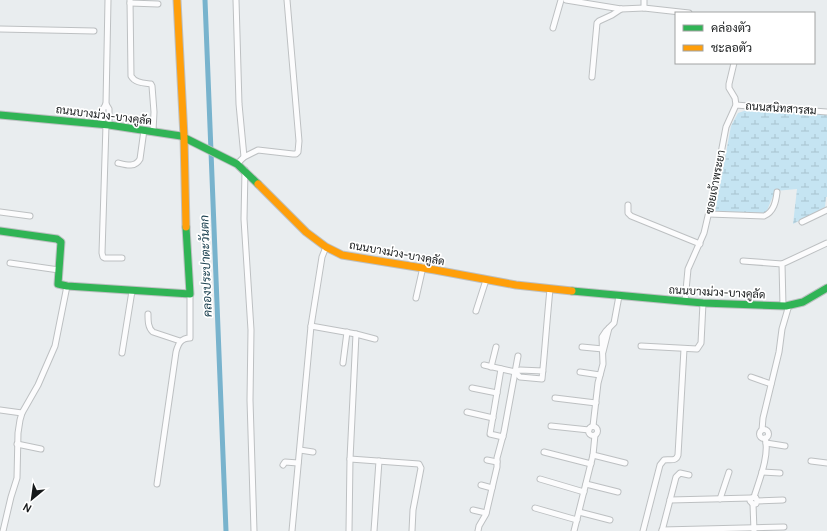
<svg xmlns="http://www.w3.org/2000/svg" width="827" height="531" viewBox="0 0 827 531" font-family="Cabin,Sarabun,sans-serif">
  <defs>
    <pattern id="wetland-marsh" width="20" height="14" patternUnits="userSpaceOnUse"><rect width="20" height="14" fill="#c5e4f2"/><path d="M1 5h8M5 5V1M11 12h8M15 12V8" fill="none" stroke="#a8c3cf"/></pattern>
  </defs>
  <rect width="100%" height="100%" fill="#e9edef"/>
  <polygon fill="url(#wetland-marsh)" points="750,109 827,114 827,197 826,197 825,207 793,224 797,189 775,191 766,213 715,212 731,126 738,113"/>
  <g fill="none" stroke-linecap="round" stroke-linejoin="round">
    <polyline stroke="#78b3cd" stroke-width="5" points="205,0 226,531"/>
    <defs>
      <g id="street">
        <path d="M130,0L131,76C135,83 144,83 151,84L152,86L154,112L153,131"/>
        <polyline points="236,0 239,104 244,157 237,164"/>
        <polyline points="566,0 621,9 644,8"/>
        <polyline points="644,0 644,8 689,13"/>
        <polyline points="130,3 158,4"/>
        <polyline points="553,28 561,0"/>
        <polyline points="0,29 94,31"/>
        <polyline points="592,77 597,23 599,21 612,15 621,9"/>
        <polyline points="106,104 109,109 109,125"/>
        <polyline points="736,105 827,112"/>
        <polyline points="102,124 103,109 106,104 108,0"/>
        <polyline points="106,125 102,253 103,257 105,258 122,258"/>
        <polyline points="244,157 258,150 293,154 296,154 298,152 299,141 287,0"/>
        <path d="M118,163C126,165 135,168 140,159L144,130"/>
        <polyline points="245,170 244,219 251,330 250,400 254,531"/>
        <polyline points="628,205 628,213 631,216 700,244"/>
        <polyline points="0,212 30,216"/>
        <path d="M709,214L764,216C774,212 776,201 777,192"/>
        <polyline points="802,222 827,210"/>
        <polyline points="743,261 782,264"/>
        <polyline points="10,263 59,270"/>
        <polyline points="416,298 423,267"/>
        <polyline points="685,301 688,269 704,233 714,190 726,127 736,105 735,98 729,88 729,84 734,63"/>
        <polyline points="783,306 782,264 827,243"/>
        <polyline points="476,311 486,280"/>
        <path d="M148,314C148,321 148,328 153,332L180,341"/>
        <polyline points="311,326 356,334 375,339"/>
        <polyline points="641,346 697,349 701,343 703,303"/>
        <polyline points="582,347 603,349"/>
        <polyline points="603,352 609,328"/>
        <polyline points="122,353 132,291"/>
        <polyline points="343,363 347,332"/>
        <polyline points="484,365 515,372"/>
        <polyline points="491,367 496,347"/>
        <polyline points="501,369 490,434 503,437"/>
        <path d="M543,371L520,370L515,372L520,377L542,379C545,349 547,319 550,289"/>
        <polyline points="580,372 600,375"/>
        <polyline points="751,377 771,384"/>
        <polyline points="472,388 497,393"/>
        <polyline points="555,398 596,403"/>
        <polyline points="0,410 22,413"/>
        <polyline points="467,412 493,418"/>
        <polyline points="551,426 589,430"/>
        <polyline points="593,426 598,383 603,364 602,337 606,331 614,323 619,296"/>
        <circle cx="593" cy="431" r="4.5"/>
        <circle cx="764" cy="434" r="4.5"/>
        <polyline points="762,430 763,418 779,352 782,329 789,305"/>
        <polyline points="766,443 785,446"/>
        <polyline points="17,444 41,449"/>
        <polyline points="300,450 313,452"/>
        <polyline points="544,452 591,464"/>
        <polyline points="593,455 625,463"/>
        <polyline points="350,459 419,464 421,468 413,510 412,531"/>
        <polyline points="487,460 497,462"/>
        <polyline points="811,461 827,463"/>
        <polyline points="283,465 285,462 298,463"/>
        <polyline points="762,472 780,473"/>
        <polyline points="540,479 584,492"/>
        <path d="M157,484L176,352C178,344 181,338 190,338V294"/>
        <polyline points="586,484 618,492"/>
        <polyline points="481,485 492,488"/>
        <path d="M754,497C759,481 770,454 765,438"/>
        <polyline points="720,499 729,472"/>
        <polyline points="670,500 751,498"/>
        <polyline points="757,501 756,498 754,497 750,499 750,501 753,504 756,504 757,501 783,500"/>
        <polyline points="753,504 754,531"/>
        <polyline points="535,508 577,520"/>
        <polyline points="473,510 486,513"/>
        <polyline points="579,512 610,520"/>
        <polyline points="662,530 784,527"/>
        <polyline points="3,531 11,497 17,478 18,433 20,420 22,413 38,385 55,346 67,286"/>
        <polyline points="292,531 311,326 322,257 326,247"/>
        <polyline points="349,531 350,459 356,334"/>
        <polyline points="374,531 379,461"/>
        <polyline points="478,531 479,526 486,514 497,467 497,458 504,432 518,356"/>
        <polyline points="574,531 593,455 595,435"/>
        <path d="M643,531L660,465L664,460C670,459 676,462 678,455L684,349"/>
        <polyline points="662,531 676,477 680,473 689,475"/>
      </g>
      <g id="fast">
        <polyline points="0,115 109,125 181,136 237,164 258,184"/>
        <polyline points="0,231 57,239 61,242 58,284 67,286 190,294 186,227"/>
        <polyline points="572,291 703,303 786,306 803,302 827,288"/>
      </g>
      <g id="slow">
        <polyline points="177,0 184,137 186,227"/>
        <polyline points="258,184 306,232 326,247 342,255 435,270 516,285 572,291"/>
      </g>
    </defs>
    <use href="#street" stroke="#bdc0c2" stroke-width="7"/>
    <use href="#fast" stroke="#bdc0c2" stroke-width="9"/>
    <use href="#slow" stroke="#bdc0c2" stroke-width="9"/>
    <use href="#street" stroke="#fcfcfd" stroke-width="5"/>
    <use href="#fast" stroke="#30b455" stroke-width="7"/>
    <use href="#slow" stroke="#ff9f0a" stroke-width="7"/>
  </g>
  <g text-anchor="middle" stroke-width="3.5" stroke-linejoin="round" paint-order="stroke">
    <g font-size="11" fill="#16191a" stroke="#fff">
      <text transform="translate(781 108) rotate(4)" y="4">ถนนสนิทสารสม</text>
      <text transform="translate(104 115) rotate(7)" y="4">ถนนบางม่วง-บางคูลัด</text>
      <text transform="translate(715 182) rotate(-79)" y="4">ซอยเจ้าพระยา</text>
      <text transform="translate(397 253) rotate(10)" y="4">ถนนบางม่วง-บางคูลัด</text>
      <text transform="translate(717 292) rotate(3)" y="4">ถนนบางม่วง-บางคูลัด</text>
    </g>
    <g font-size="12" font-style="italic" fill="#1b404f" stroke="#fff">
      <text transform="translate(206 266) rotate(-92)" y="4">คลองประปาตะวันตก</text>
    </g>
  </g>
  <rect x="675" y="12" width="140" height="52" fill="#ffffff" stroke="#a2a3a3"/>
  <rect x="683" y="25" width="20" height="6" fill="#30b455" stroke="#a2a3a3"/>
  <text x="711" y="32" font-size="12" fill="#16191a">คล่องตัว</text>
  <rect x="683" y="45" width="20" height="6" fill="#ff9f0a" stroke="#a2a3a3"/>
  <text x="711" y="52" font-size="12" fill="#16191a">ชะลอตัว</text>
  <g transform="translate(32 499) rotate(209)" stroke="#ffffff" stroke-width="3" paint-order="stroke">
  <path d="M0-3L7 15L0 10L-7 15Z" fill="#16191a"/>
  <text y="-6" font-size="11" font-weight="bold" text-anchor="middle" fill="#16191a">N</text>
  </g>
</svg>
